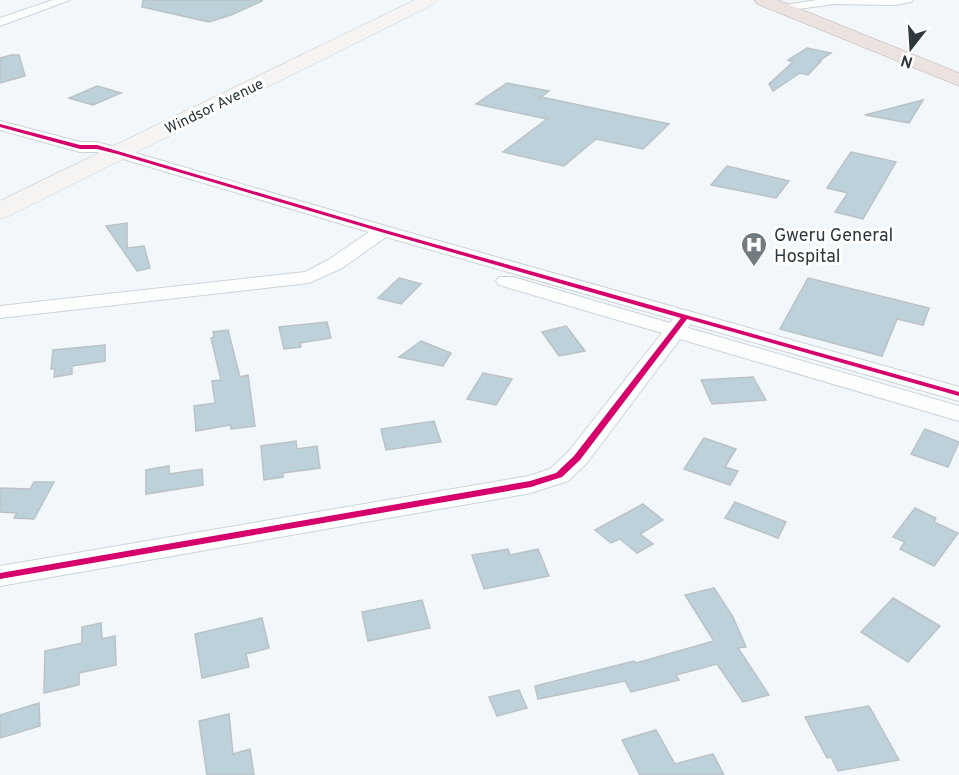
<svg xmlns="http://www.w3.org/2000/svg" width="959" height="775" viewBox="0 0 959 775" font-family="Overpass,sans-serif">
  <rect width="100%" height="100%" fill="#f1f7fa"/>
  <g fill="#bdd1db" stroke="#bbc2c6" stroke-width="1.5">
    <polygon points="143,0 262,0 262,1 231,15 209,22 142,7"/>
    <polygon points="807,48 831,53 819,61 821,61 808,75 800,73 773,91 769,84 793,62 788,60"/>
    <polygon points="11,55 19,55 25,76 0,83 0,58"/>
    <polygon points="507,83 549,91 541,97 669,124 643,149 596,139 564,166 503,152 547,119 476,104"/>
    <polygon points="97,86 121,93 93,105 69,98"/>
    <polygon points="923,100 909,123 865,115"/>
    <polygon points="851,152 896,162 863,219 835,212 848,193 827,188"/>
    <polygon points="727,166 756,173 789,181 776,198 711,185"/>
    <polygon points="127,223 127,248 144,246 150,268 137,271 106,226"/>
    <polygon points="399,278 421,284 401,304 378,298"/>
    <polygon points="808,278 929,308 923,325 897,319 882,356 780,329"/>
    <polygon points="327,322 331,338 300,343 301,347 284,349 279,327"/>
    <polygon points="566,326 585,351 559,356 542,332"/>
    <polygon points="228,330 240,377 248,375 255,426 231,429 230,425 196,431 194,406 215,403 212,381 221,380 211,338 214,337 213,332"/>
    <polygon points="421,341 451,353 443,366 399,357"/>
    <polygon points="105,345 105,361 72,366 72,374 54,377 55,369 51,369 53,350"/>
    <polygon points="483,373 512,379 496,405 467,399"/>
    <polygon points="753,377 766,400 712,404 701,380"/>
    <polygon points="434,421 441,442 386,450 381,429"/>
    <polygon points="925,429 959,442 948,467 911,454"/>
    <polygon points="704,438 736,449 725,467 738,471 730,485 684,469"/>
    <polygon points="296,441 297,449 317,446 320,468 283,473 283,477 264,480 261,446"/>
    <polygon points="169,466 169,474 202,469 203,485 146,494 146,470"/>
    <polygon points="34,482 54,482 34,519 14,518 17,513 0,512 0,488 30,489"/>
    <polygon points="735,502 786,522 778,538 725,518"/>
    <polygon points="643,504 663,520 640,534 653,544 637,553 620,539 611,543 595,530"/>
    <polygon points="915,508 936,518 934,522 958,533 934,566 900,549 905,542 893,537"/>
    <polygon points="508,549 510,555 538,549 549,576 484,589 472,555"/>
    <polygon points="714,588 733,617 746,647 738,648 769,695 743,702 717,664 676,675 679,680 631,692 625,681 538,699 535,686 634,661 636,663 714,641 685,595"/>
    <polygon points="893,598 940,626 908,662 861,632"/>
    <polygon points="422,600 430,628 368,641 362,612"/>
    <polygon points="262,618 269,648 246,654 249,667 202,678 195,634"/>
    <polygon points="101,623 102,639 115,636 116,665 79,673 79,685 44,693 45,651 82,643 82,627"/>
    <polygon points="519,690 527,708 497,716 489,697"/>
    <polygon points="39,703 40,726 0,738 0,715"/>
    <polygon points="869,706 899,760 838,771 831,757 827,758 805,717"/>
    <polygon points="229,714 233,754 250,749 254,775 207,775 199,721"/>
    <polygon points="656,730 675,764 713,754 724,775 640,775 622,740"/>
  </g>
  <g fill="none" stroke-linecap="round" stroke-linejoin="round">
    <defs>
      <g id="minor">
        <polygon points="53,0 70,0 0,26 0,18"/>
        <polygon points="817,0 913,0 911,2 894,5 834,4 784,11 778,8 784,5"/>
        <polygon points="0,121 80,142 97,142 125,150 389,227 959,387 959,401 690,324 688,328 959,406 959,421 680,339 586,464 568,481 531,493 0,586 0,566 529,476 550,469 568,452 662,333 499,285 496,281 499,277 513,277 670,323 673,319 386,237 342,268 309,283 0,318 0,306 305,272 328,260 369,232 113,156 96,152 80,152 0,130"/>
      </g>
      <polygon id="secondary" points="415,0 436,0 434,4 9,216 0,219 0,201"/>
      <polygon id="trunk" points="755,0 778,0 959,73 959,86 757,4"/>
    </defs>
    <use href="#minor" stroke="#ccd4d8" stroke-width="2"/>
    <use href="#secondary" stroke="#ccd4d8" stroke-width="1"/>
    <use href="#trunk" stroke="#bbafae" stroke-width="1"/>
    <use href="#minor" fill="#fdfefe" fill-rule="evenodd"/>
    <use href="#secondary" fill="#f6f4f3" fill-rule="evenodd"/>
    <use href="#trunk" fill="#ece2e0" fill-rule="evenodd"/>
    <defs>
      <polygon id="cycleway" points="0,124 80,145 97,145 121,152 385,230 959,392 959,396 687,319 580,460 562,477 531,487 0,579 0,573 530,481 556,473 574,456 681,318 381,232 117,154 97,149 80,149 0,127"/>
    </defs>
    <use href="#cycleway" stroke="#fff" stroke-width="3"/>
    <use href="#cycleway" fill="#d6006c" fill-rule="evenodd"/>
  </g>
  <defs>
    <symbol id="hospital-pin" viewBox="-11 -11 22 30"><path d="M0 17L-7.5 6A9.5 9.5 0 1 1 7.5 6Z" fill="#727c80" stroke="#fff"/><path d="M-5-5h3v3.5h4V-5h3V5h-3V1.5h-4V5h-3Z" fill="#fff"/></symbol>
  </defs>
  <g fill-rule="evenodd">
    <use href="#hospital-pin" x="739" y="230" width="30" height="40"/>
  </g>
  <g text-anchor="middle" stroke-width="6" stroke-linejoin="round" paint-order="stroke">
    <g font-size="15" fill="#2e393e" stroke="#fff">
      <text transform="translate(214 106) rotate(-26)" y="5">Windsor Avenue</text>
    </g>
    <g font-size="18" fill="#2e393e" stroke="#fff" text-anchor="start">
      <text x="774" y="241">Gweru General<tspan x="774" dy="21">Hospital</tspan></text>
    </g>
  </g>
  <g transform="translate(911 48) rotate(197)" stroke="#ffffff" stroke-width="4.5" paint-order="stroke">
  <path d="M0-4.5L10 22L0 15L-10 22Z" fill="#2e393e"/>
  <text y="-9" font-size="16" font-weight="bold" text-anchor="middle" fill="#2e393e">N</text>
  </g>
</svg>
